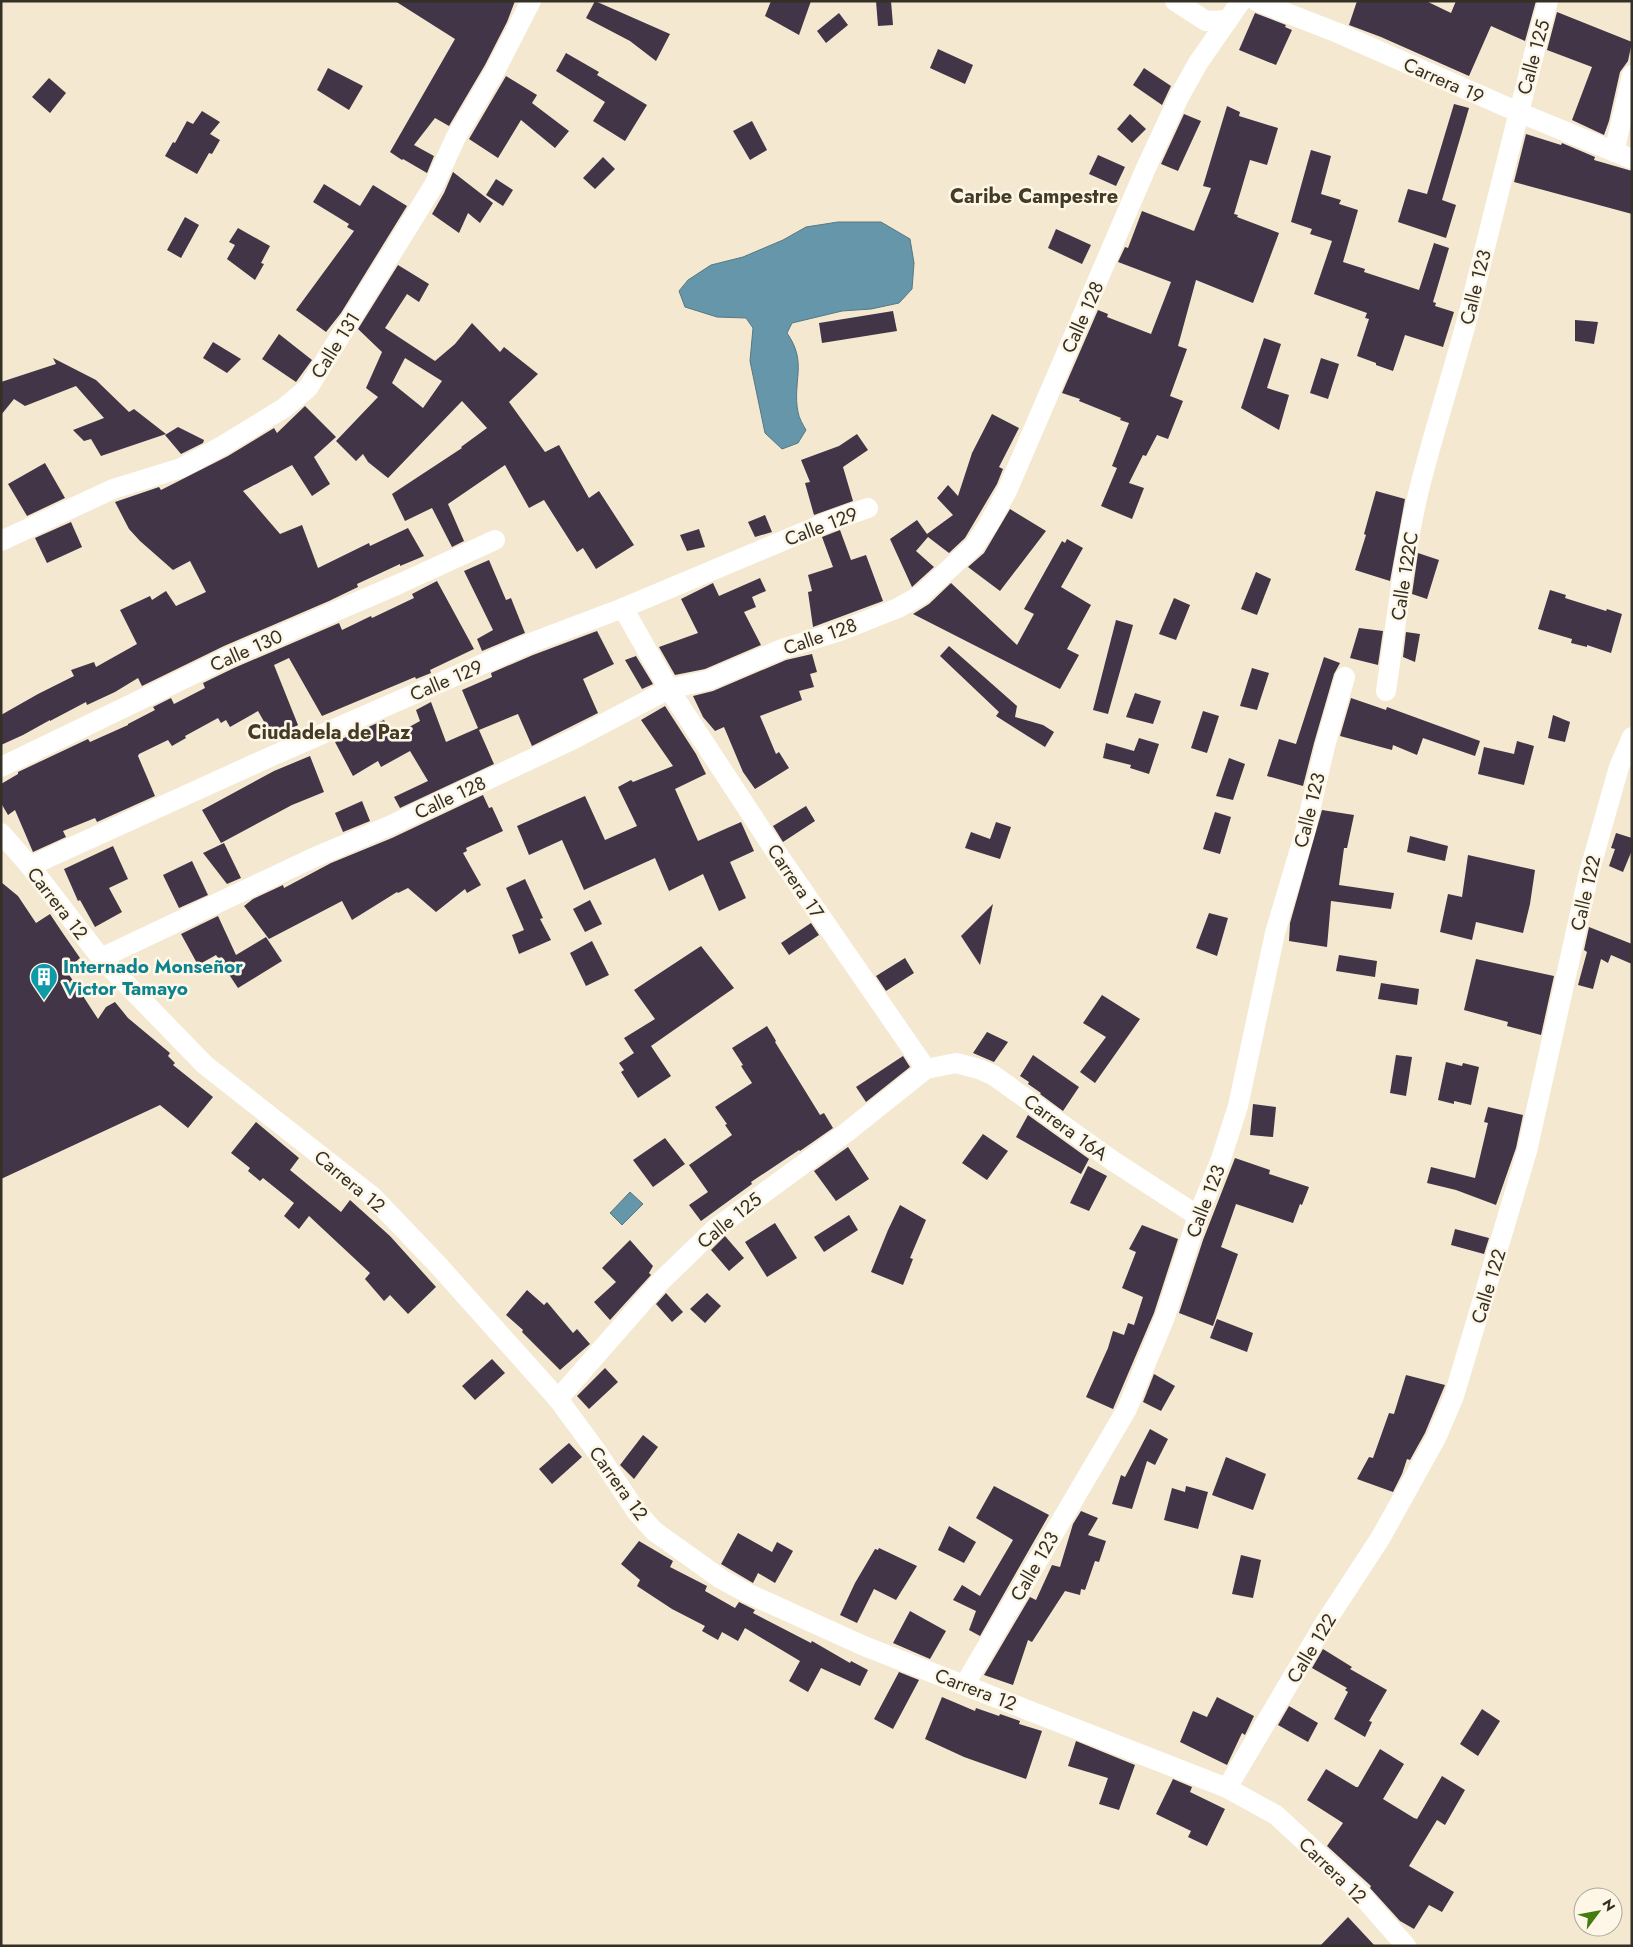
<svg xmlns="http://www.w3.org/2000/svg" width="1633" height="1947" viewBox="0 0 1633 1947" font-family="Jost,sans-serif">
  <rect width="100%" height="100%" fill="#f4e9d0"/>
  <g fill="#6696a9" stroke="#577782">
    <path d="M838,222H881L910,239L914,263L912,289L899,303L871,309L842,311L792,323L787,333C808,363 792,381 798,412C799,418 803,425 806,430L798,443L782,449L765,433L750,361L753,328L746,318L717,317L685,307L679,291L688,280L711,265L743,257L783,240L806,227Z"/>
    <polygon points="630,1192 643,1204 622,1225 610,1213"/>
  </g>
  <g fill="#413547" fill-rule="evenodd">
    <polygon points="395,1 515,1 507,22 485,65 449,126 435,118 414,145 434,156 427,173 403,159 402,160 390,152 455,39"/>
    <polygon points="595,1 670,34 656,61 630,41 586,18"/>
    <polygon points="771,1 811,1 799,35 765,16"/>
    <polygon points="876,1 891,1 893,25 878,26"/>
    <polygon points="1357,1 1426,1 1451,13 1456,1 1536,1 1525,41 1491,26 1469,76 1381,37 1349,25"/>
    <polygon points="1557,12 1632,42 1628,61 1620,72 1609,121 1604,135 1572,120 1592,67 1547,50"/>
    <polygon points="839,13 848,25 826,43 817,31"/>
    <polygon points="1255,13 1286,25 1285,27 1292,30 1276,65 1239,50"/>
    <polygon points="938,49 973,65 965,84 930,68"/>
    <polygon points="566,53 599,72 597,75 647,105 625,141 593,121 605,102 556,71"/>
    <polygon points="328,68 363,86 349,110 317,90"/>
    <polygon points="1144,68 1171,86 1162,105 1133,85"/>
    <polygon points="506,76 537,95 532,103 569,131 555,148 521,120 498,158 469,139"/>
    <polygon points="49,78 66,93 50,113 32,97"/>
    <polygon points="1454,104 1469,108 1442,200 1456,205 1446,238 1398,222 1408,189 1427,194"/>
    <polygon points="1227,106 1240,112 1239,116 1278,128 1267,165 1250,160 1234,214 1238,215 1237,217 1279,233 1253,303 1196,280 1178,346 1187,349 1170,396 1183,401 1168,439 1157,435 1146,456 1143,455 1129,483 1144,488 1132,519 1101,506 1117,468 1112,466 1129,423 1120,420 1121,418 1079,401 1080,399 1062,393 1098,310 1108,314 1107,317 1151,334 1171,282 1118,262 1125,247 1128,248 1142,211 1194,231 1211,188 1203,186"/>
    <polygon points="202,111 220,122 210,134 220,140 212,154 209,153 197,174 165,156 173,142 175,143 187,121 193,124"/>
    <polygon points="1130,114 1146,129 1132,143 1117,129"/>
    <polygon points="1184,114 1201,121 1178,171 1161,164"/>
    <polygon points="752,121 767,150 750,160 733,131"/>
    <polygon points="1526,134 1561,145 1562,143 1595,157 1594,160 1632,171 1632,214 1514,182"/>
    <polygon points="1311,150 1331,156 1321,194 1341,200 1339,204 1358,210 1343,262 1365,269 1364,272 1419,290 1434,243 1449,248 1433,302 1436,303 1435,306 1454,312 1443,347 1405,335 1393,371 1376,365 1376,363 1357,356 1369,319 1365,318 1367,313 1314,294 1332,241 1310,234 1312,229 1291,222"/>
    <polygon points="1098,155 1125,167 1116,186 1089,174"/>
    <polygon points="603,157 615,169 595,189 583,178"/>
    <polygon points="453,172 493,203 480,223 468,213 459,233 432,214 444,193"/>
    <polygon points="496,179 513,190 503,206 486,195"/>
    <polygon points="324,184 360,206 373,185 407,206 341,313 326,332 296,310 354,231 347,227 349,224 313,202"/>
    <polygon points="185,217 199,225 181,258 167,250"/>
    <polygon points="238,228 270,246 261,263 264,264 255,280 227,259 235,245 229,242"/>
    <polygon points="1056,229 1091,245 1082,264 1048,248"/>
    <path d="M398,265L429,284L419,302L407,294L385,328L435,361L455,344L472,323L500,352L504,347L538,374L509,402L545,452L559,445L589,498L599,491L634,545L596,569L583,548L577,552L544,500L529,508L505,465L448,504L464,541L452,547L432,508L405,521L392,494L462,448L461,447L487,428L462,401L388,478L368,462L363,454L356,461L336,441L378,397L366,388L382,352L358,329ZM405,358L442,381L423,408L392,383Z"/>
    <polygon points="893,311 897,331 822,343 819,323"/>
    <polygon points="1575,320 1598,322 1594,344 1575,341"/>
    <polygon points="279,334 312,360 296,382 262,359"/>
    <polygon points="1264,338 1281,344 1267,388 1289,395 1279,430 1241,408"/>
    <polygon points="213,342 241,359 227,373 203,358"/>
    <polygon points="53,358 96,380 129,412 134,409 166,434 101,456 91,439 84,441 73,430 104,418 76,386 25,406 14,399 1,415 1,382 56,364"/>
    <polygon points="1321,358 1339,364 1328,399 1310,393"/>
    <polygon points="305,406 336,437 314,457 330,484 312,496 292,465 243,491 280,534 302,525 318,568 369,543 370,546 408,528 424,556 400,566 400,564 357,584 358,587 329,601 224,646 142,686 138,678 115,692 87,705 86,702 50,721 50,720 23,735 1,745 1,715 38,694 74,676 71,670 94,662 96,667 137,644 120,610 150,596 152,600 166,591 176,606 206,592 190,561 173,570 140,541 129,529 115,502 159,487 161,490 228,456 274,428 277,433"/>
    <polygon points="992,414 1019,428 999,467 1003,469 997,484 965,538 949,553 928,537 916,551 934,567 912,587 890,539 917,520 927,534 953,515 937,498 948,485 958,496 972,453"/>
    <polygon points="178,427 204,440 203,443 181,454 165,435"/>
    <polygon points="857,434 868,450 843,467 853,501 814,515 805,483 810,482 801,460 839,446"/>
    <polygon points="45,463 65,498 27,516 8,484"/>
    <polygon points="1376,491 1405,499 1390,581 1355,570 1366,535 1364,534"/>
    <polygon points="1010,509 1046,531 1000,591 968,567 984,553"/>
    <polygon points="765,515 772,532 755,537 748,522"/>
    <polygon points="71,522 82,547 47,563 35,538"/>
    <polygon points="699,529 705,547 687,551 680,535"/>
    <polygon points="840,530 851,560 866,555 883,601 813,627 808,592 812,591 808,575 833,567 822,537"/>
    <polygon points="1067,539 1083,548 1061,587 1091,605 1067,649 1079,655 1060,689 913,614 929,604 951,583 1017,645 1034,614 1024,609 1062,541 1065,543"/>
    <polygon points="1418,553 1439,560 1427,599 1412,594"/>
    <polygon points="489,560 506,600 511,598 525,633 482,651 477,639 493,630 464,571"/>
    <polygon points="1256,572 1271,579 1257,615 1241,609"/>
    <polygon points="760,578 766,591 752,597 756,607 744,612 761,645 705,669 675,675 659,647 698,633 681,599 713,583 719,596"/>
    <polygon points="437,581 474,649 430,670 431,673 416,679 415,677 322,716 289,658 274,665 298,725 274,739 258,711 230,727 226,720 221,723 218,718 185,736 186,738 172,746 168,740 139,754 138,756 155,796 97,822 95,818 63,831 66,837 33,852 15,810 8,815 1,803 1,784 18,774 18,772 88,739 90,742 128,725 128,724 155,710 153,707 171,698 174,704 205,688 203,683 234,668 339,623 342,630 371,616 372,618 414,598 412,594"/>
    <polygon points="1550,590 1566,595 1565,598 1606,611 1607,609 1622,614 1611,653 1587,645 1587,647 1571,643 1572,639 1538,629"/>
    <polygon points="1174,598 1190,605 1176,640 1159,634"/>
    <polygon points="1116,620 1133,625 1108,714 1093,710"/>
    <polygon points="1359,628 1383,631 1378,665 1350,658"/>
    <polygon points="597,631 614,664 583,679 598,713 532,746 518,714 479,730 494,764 400,808 394,797 428,781 410,751 381,767 378,761 353,776 335,742 384,720 393,736 420,721 416,710 431,702 446,742 478,728 462,690 492,677 491,673 533,655"/>
    <polygon points="1406,632 1420,634 1415,662 1403,657"/>
    <polygon points="949,646 1017,706 1015,717 1043,725 1054,732 1045,747 996,716 999,712 940,656"/>
    <polygon points="812,654 817,672 810,674 814,687 799,691 802,700 760,716 776,754 779,752 789,768 755,789 743,772 724,727 715,731 703,717 693,696 713,691 786,660"/>
    <polygon points="636,656 653,684 642,689 625,660"/>
    <polygon points="1324,657 1340,663 1334,674 1314,743 1303,786 1267,776 1279,739 1296,744"/>
    <polygon points="1252,668 1269,673 1257,710 1240,706"/>
    <polygon points="1135,693 1161,701 1153,724 1126,717"/>
    <polygon points="1351,698 1386,710 1387,707 1480,741 1475,756 1423,738 1417,755 1393,745 1392,750 1340,736"/>
    <polygon points="665,706 696,754 706,774 675,789 698,841 741,822 754,851 730,862 746,898 719,911 703,874 669,891 655,858 584,890 562,840 529,855 517,826 585,796 605,840 637,826 618,787 631,780 633,782 673,766 641,720"/>
    <polygon points="1203,711 1219,716 1207,753 1191,748"/>
    <polygon points="1553,715 1570,722 1565,742 1548,738"/>
    <polygon points="1139,738 1159,744 1149,774 1130,768 1131,765 1103,758 1106,743 1134,751"/>
    <polygon points="1517,741 1534,746 1524,785 1478,774 1484,747 1514,754"/>
    <polygon points="310,756 324,792 292,805 221,843 202,810 274,771"/>
    <polygon points="1229,758 1245,764 1233,800 1216,796"/>
    <polygon points="483,795 489,808 492,807 503,831 466,848 467,851 463,853 481,885 467,893 465,889 436,912 408,888 398,893 397,892 352,920 342,901 269,939 244,906 253,899 283,885 284,888 331,863 392,838"/>
    <polygon points="362,801 370,821 343,832 335,813"/>
    <polygon points="806,806 815,821 783,842 773,826"/>
    <polygon points="1322,810 1354,815 1347,848 1344,848 1339,885 1394,893 1391,909 1331,901 1327,947 1289,941 1290,923"/>
    <polygon points="1215,812 1231,817 1220,854 1203,849"/>
    <polygon points="996,822 1011,827 1000,859 965,848 971,832 990,839"/>
    <polygon points="1616,833 1632,838 1632,850 1623,872 1609,866 1615,849 1611,848"/>
    <polygon points="1410,836 1448,846 1445,861 1407,852"/>
    <polygon points="224,843 241,878 227,884 203,853"/>
    <polygon points="113,846 128,879 109,888 122,912 95,927 80,900 78,901 64,869"/>
    <polygon points="1468,855 1535,870 1530,904 1523,933 1476,922 1472,940 1440,932 1448,894 1462,897"/>
    <polygon points="192,861 208,895 179,908 163,875"/>
    <polygon points="525,879 543,918 540,919 551,940 519,954 512,935 524,930 506,888"/>
    <polygon points="1,882 18,896 36,923 50,914 62,932 80,958 66,970 98,1019 106,1007 115,1002 128,1018 170,1053 168,1056 175,1063 173,1065 213,1097 188,1128 160,1105 1,1179"/>
    <polygon points="590,900 602,924 585,932 573,909"/>
    <polygon points="993,904 980,965 961,936"/>
    <polygon points="1209,913 1228,918 1217,956 1196,948"/>
    <polygon points="218,916 236,955 266,937 282,961 238,988 216,955 198,965 181,934"/>
    <polygon points="811,923 819,935 789,955 781,943"/>
    <polygon points="1589,927 1632,944 1632,964 1611,955 1608,963 1601,959 1593,989 1578,985 1587,952 1584,950"/>
    <polygon points="592,941 609,975 586,986 570,953"/>
    <polygon points="701,946 734,988 651,1046 671,1076 638,1098 621,1072 624,1070 619,1063 634,1053 624,1038 655,1019 634,990"/>
    <polygon points="1339,955 1377,961 1375,977 1336,971"/>
    <polygon points="905,958 914,973 886,991 876,976"/>
    <polygon points="1476,959 1554,976 1541,1035 1507,1026 1508,1022 1464,1010"/>
    <polygon points="1381,983 1419,989 1417,1005 1378,999"/>
    <polygon points="1102,995 1140,1019 1095,1083 1080,1072 1106,1037 1083,1023"/>
    <polygon points="767,1026 776,1041 775,1042 820,1115 824,1113 833,1128 800,1151 799,1150 751,1182 752,1184 701,1221 689,1205 708,1192 689,1165 732,1135 725,1125 727,1124 715,1107 752,1083 741,1066 743,1065 732,1048"/>
    <polygon points="987,1032 1008,1042 994,1062 973,1053"/>
    <polygon points="1033,1055 1079,1087 1063,1111 1040,1094 1041,1093 1028,1084 1029,1082 1020,1076"/>
    <polygon points="1396,1055 1412,1057 1406,1096 1390,1093"/>
    <polygon points="903,1056 910,1067 866,1102 856,1087"/>
    <polygon points="1446,1062 1462,1066 1463,1063 1479,1067 1471,1105 1454,1101 1454,1104 1438,1100"/>
    <polygon points="1253,1104 1276,1107 1273,1137 1250,1135"/>
    <polygon points="1488,1107 1523,1115 1516,1148 1496,1205 1456,1190 1427,1183 1431,1167 1475,1178 1488,1123 1484,1122"/>
    <polygon points="1028,1115 1089,1159 1081,1174 1016,1137"/>
    <polygon points="256,1122 299,1158 290,1170 341,1212 350,1200 390,1236 436,1287 408,1314 390,1295 384,1301 365,1279 370,1273 309,1216 299,1229 284,1216 294,1203 263,1178 260,1181 248,1171 250,1168 231,1153"/>
    <polygon points="983,1134 1008,1151 987,1180 962,1163"/>
    <polygon points="665,1138 685,1164 653,1187 633,1160"/>
    <polygon points="848,1147 869,1179 836,1201 814,1171"/>
    <polygon points="1235,1158 1270,1170 1269,1174 1309,1187 1302,1205 1300,1204 1293,1223 1236,1204 1221,1247 1238,1254 1213,1326 1179,1313 1203,1240"/>
    <polygon points="1088,1166 1107,1176 1089,1211 1070,1203"/>
    <polygon points="900,1205 926,1220 910,1258 913,1259 903,1285 871,1272 888,1230"/>
    <polygon points="849,1215 858,1230 824,1252 814,1237"/>
    <polygon points="775,1223 797,1258 767,1277 745,1242"/>
    <polygon points="1142,1225 1178,1239 1154,1313 1113,1409 1086,1397 1108,1348 1113,1331 1124,1335 1128,1323 1134,1325 1143,1297 1122,1288 1136,1252 1129,1249"/>
    <polygon points="1455,1229 1489,1238 1484,1254 1451,1245"/>
    <polygon points="725,1236 744,1258 729,1271 711,1250"/>
    <polygon points="630,1240 653,1266 649,1273 651,1275 610,1320 594,1302 616,1282 602,1268"/>
    <polygon points="527,1290 544,1305 547,1302 573,1333 577,1329 590,1344 560,1370 522,1332 523,1330 506,1315"/>
    <polygon points="666,1293 683,1312 672,1322 656,1304"/>
    <polygon points="707,1293 721,1306 705,1323 690,1309"/>
    <polygon points="1217,1319 1253,1333 1247,1352 1210,1338"/>
    <polygon points="492,1359 505,1373 475,1400 462,1386"/>
    <polygon points="605,1368 618,1382 589,1409 577,1396"/>
    <polygon points="1154,1374 1175,1386 1161,1411 1143,1402"/>
    <polygon points="1406,1375 1445,1385 1425,1433 1410,1460 1407,1459 1402,1474 1393,1492 1357,1479 1369,1457 1373,1458 1389,1413 1394,1414"/>
    <polygon points="1150,1429 1168,1439 1155,1465 1147,1461 1132,1509 1112,1504 1121,1475 1125,1477"/>
    <polygon points="643,1435 658,1447 634,1479 620,1465"/>
    <polygon points="569,1443 582,1457 552,1484 539,1469"/>
    <polygon points="1226,1457 1266,1474 1253,1510 1212,1495"/>
    <polygon points="994,1486 1049,1515 980,1636 969,1630 976,1611 953,1600 962,1585 980,1596 1013,1540 976,1518"/>
    <polygon points="1186,1486 1208,1492 1198,1529 1164,1520 1172,1488 1185,1492"/>
    <polygon points="1081,1511 1098,1518 1088,1535 1106,1541 1099,1562 1095,1561 1085,1590 1081,1589 1080,1595 1065,1591 1032,1642 1028,1640 1013,1685 984,1675 1030,1597 1036,1600 1052,1565 1060,1567 1073,1524"/>
    <polygon points="949,1526 976,1542 964,1563 938,1550"/>
    <polygon points="738,1533 772,1552 777,1542 793,1551 775,1583 758,1573 753,1583 721,1564"/>
    <polygon points="639,1541 673,1561 670,1567 707,1586 705,1591 735,1608 739,1602 755,1610 753,1613 811,1643 812,1641 850,1663 851,1661 868,1670 860,1686 821,1668 808,1692 789,1681 800,1661 745,1628 738,1641 722,1632 718,1640 702,1631 705,1626 672,1609 637,1586 640,1580 621,1564"/>
    <polygon points="879,1548 917,1566 896,1600 874,1589 857,1623 840,1615 855,1583 875,1549 878,1550"/>
    <polygon points="1241,1555 1261,1560 1253,1598 1232,1594"/>
    <polygon points="910,1611 946,1631 930,1659 893,1643"/>
    <polygon points="1323,1649 1352,1667 1350,1669 1387,1690 1369,1721 1372,1722 1365,1737 1334,1719 1348,1692 1345,1690 1347,1688 1312,1668"/>
    <polygon points="899,1672 919,1680 893,1729 874,1719"/>
    <polygon points="942,1697 975,1711 976,1708 999,1716 1000,1714 1020,1721 1019,1724 1042,1731 1026,1779 964,1757 925,1739"/>
    <polygon points="1217,1697 1254,1716 1245,1735 1242,1733 1227,1765 1180,1742 1193,1711 1207,1717"/>
    <polygon points="1289,1706 1318,1723 1308,1742 1278,1725"/>
    <polygon points="1482,1709 1500,1721 1478,1756 1460,1744"/>
    <polygon points="1076,1741 1135,1765 1119,1810 1099,1804 1108,1778 1068,1766"/>
    <polygon points="1380,1749 1404,1764 1383,1799 1414,1818 1417,1819 1442,1776 1465,1790 1445,1825 1437,1820 1409,1866 1454,1892 1442,1912 1429,1905 1414,1929 1400,1921 1370,1888 1371,1886 1327,1846 1343,1823 1307,1800 1326,1769 1356,1787 1358,1787"/>
    <polygon points="1173,1779 1192,1787 1190,1792 1225,1809 1207,1846 1188,1837 1191,1831 1156,1814"/>
    <polygon points="1348,1917 1375,1946 1320,1946"/>
  </g>
  <g fill="none" stroke-linecap="round" stroke-linejoin="round">
    <g stroke="#fff" stroke-width="20">
      <polyline points="1175,1 1206,21 1228,20"/>
      <polyline points="1256,1 1338,33 1518,112 1632,159"/>
      <polyline points="1614,152 1632,75"/>
      <polyline points="1,541 113,489 181,468 222,446 284,408 308,388 434,185 456,137 495,71 531,1"/>
      <polyline points="623,608 669,689 772,846 926,1069"/>
      <path d="M1386,691C1396,625 1403,559 1418,494C1433,433 1453,373 1469,312C1495,208 1520,105 1548,1"/>
      <polyline points="1,767 229,657 399,584 495,540"/>
      <polyline points="1,833 30,866 101,958 205,1065 372,1196 438,1265 558,1399 597,1452 636,1511 654,1531 721,1579 747,1593 864,1646 1227,1788 1276,1815 1355,1888 1406,1946"/>
      <polyline points="30,866 272,756 533,642 623,608 830,521 868,508"/>
      <polyline points="101,958 315,857 387,827 574,739 669,689 709,680 782,649 840,631 898,608 921,595 974,546 988,525 1007,491 1146,168 1179,97 1198,63 1241,1"/>
      <polyline points="558,1399 661,1281 716,1228 847,1132 926,1069 956,1063 979,1069 993,1075 1113,1161 1198,1216"/>
      <polyline points="965,1684 1127,1409 1165,1317 1198,1216 1221,1159 1238,1106 1275,933 1305,832 1325,746 1345,677"/>
      <polyline points="1227,1788 1323,1626 1381,1537 1436,1438 1454,1396 1527,1151 1589,873 1619,767 1632,737"/>
    </g>
  </g>
  <defs>
    <symbol id="building-pin" viewBox="-11 -11 22 30"><path d="M0 17L-7.5 6A9.5 9.5 0 1 1 7.5 6Z" fill="#0f9aa8" stroke="#fef7e7"/><path d="M-4-6H4V6H1V3H-1V6H-4ZM-2.5-4.3h1.7v1.8h-1.7ZM.8-4.3h1.7v1.8H.8ZM-2.5-1h1.7V.8h-1.7ZM.8-1h1.7V.8H.8Z" fill="#fff"/></symbol>
  </defs>
  <g fill-rule="evenodd">
    <use href="#building-pin" x="28" y="961" width="32" height="43"/>
  </g>
  <g text-anchor="middle" stroke-width="5" stroke-linejoin="round" paint-order="stroke">
    <g font-size="19" fill="#343026" stroke="#fef7e7">
      <text transform="translate(1533 57) rotate(-75)" y="7">Calle 125</text>
      <text transform="translate(1444 80) rotate(24)" y="7">Carrera 19</text>
      <text transform="translate(1475 287) rotate(-76)" y="7">Calle 123</text>
      <text transform="translate(1082 317) rotate(-66)" y="7">Calle 128</text>
      <text transform="translate(335 345) rotate(-58)" y="7">Calle 131</text>
      <text transform="translate(821 526) rotate(-21)" y="7">Calle 129</text>
      <text transform="translate(1404 576) rotate(-81)" y="7">Calle 122C</text>
      <text transform="translate(820 636) rotate(-19)" y="7">Calle 128</text>
      <text transform="translate(246 650) rotate(-24)" y="7">Calle 130</text>
      <text transform="translate(446 680) rotate(-23)" y="7">Calle 129</text>
      <text transform="translate(450 797) rotate(-25)" y="7">Calle 128</text>
      <text transform="translate(1309 810) rotate(-76)" y="7">Calle 123</text>
      <text transform="translate(796 881) rotate(56)" y="7">Carrera 17</text>
      <text transform="translate(1585 893) rotate(-77)" y="7">Calle 122</text>
      <text transform="translate(58 903) rotate(52)" y="7">Carrera 12</text>
      <text transform="translate(1066 1127) rotate(36)" y="7">Carrera 16A</text>
      <text transform="translate(350 1181) rotate(40)" y="7">Carrera 12</text>
      <text transform="translate(1205 1201) rotate(-69)" y="7">Calle 123</text>
      <text transform="translate(729 1220) rotate(-39)" y="7">Calle 125</text>
      <text transform="translate(1488 1286) rotate(-73)" y="7">Calle 122</text>
      <text transform="translate(619 1483) rotate(54)" y="7">Carrera 12</text>
      <text transform="translate(1034 1566) rotate(-60)" y="7">Calle 123</text>
      <text transform="translate(1311 1648) rotate(-59)" y="7">Calle 122</text>
      <text transform="translate(976 1689) rotate(21)" y="7">Carrera 12</text>
      <text transform="translate(1333 1870) rotate(44)" y="7">Carrera 12</text>
    </g>
    <g font-size="19" font-weight="bold" fill="#0d838f" stroke="#fef7e7" text-anchor="start">
      <text x="63" y="973">Internado Monseñor<tspan x="63" dy="22">Victor Tamayo</tspan></text>
    </g>
    <g font-size="20" font-weight="bold" fill="#433b25" stroke="#fef7e7">
      <text x="1034" y="203">Caribe Campestre</text>
      <text x="329" y="739">Ciudadela de Paz</text>
    </g>
  </g>
  <rect width="1633" height="1947" fill="none" stroke="#343026" stroke-width="5"/>
  <g transform="translate(1598 1912) rotate(58)"><circle r="24" fill="#fef7e7" stroke="#ada79a"/>
  <path d="M0-4L9 19L0 12L-9 19Z" fill="#457c12"/>
  <text y="-8" font-size="14" font-weight="bold" text-anchor="middle" fill="#343026">N</text>
  </g>
</svg>
